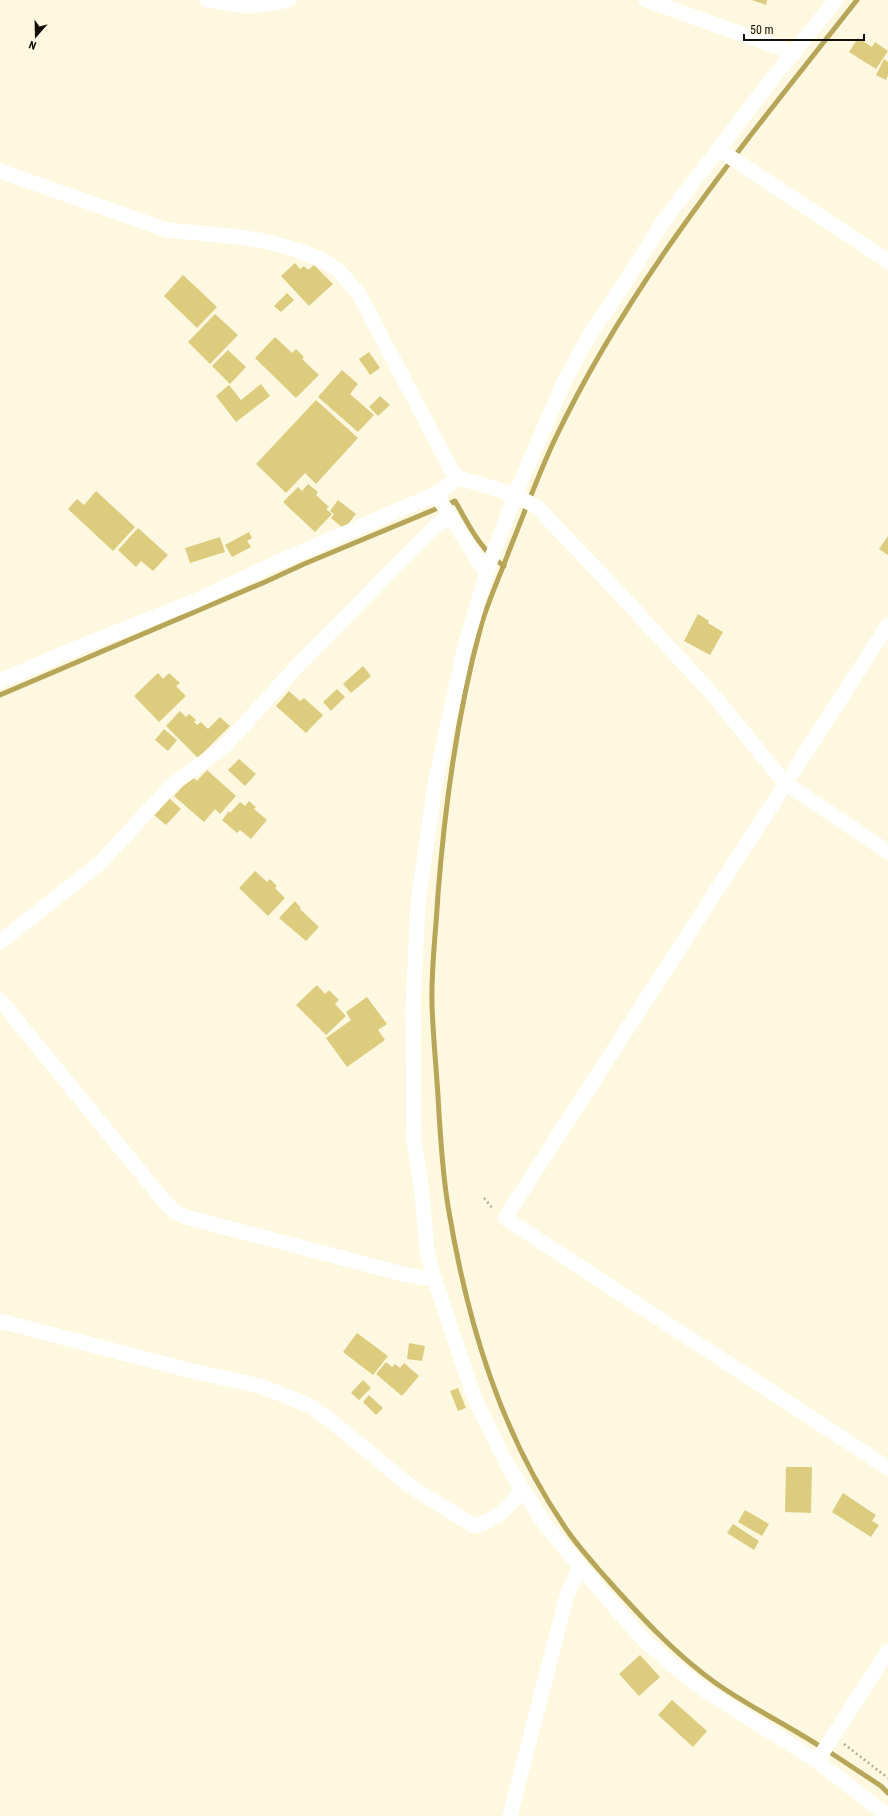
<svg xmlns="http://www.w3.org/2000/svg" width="888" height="1816" viewBox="0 0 888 1816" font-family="'Roboto Condensed',sans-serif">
  <rect width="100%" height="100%" fill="#fef8e0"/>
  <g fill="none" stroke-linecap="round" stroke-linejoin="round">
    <g stroke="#b7a658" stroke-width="5">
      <path d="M0,695L265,582L304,564L455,501C469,525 480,550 504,566"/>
      <path d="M821,1747C787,1725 750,1707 717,1684C676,1655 641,1617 608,1580C595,1565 581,1550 569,1533C501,1436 467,1322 448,1206C442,1170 440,1132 438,1096C436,1065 433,1035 432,1005C431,968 436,931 438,894C445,804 457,714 481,626C488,601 500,576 509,551C524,514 538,475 555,439C632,277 747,140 857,0"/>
      <polyline points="831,1753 881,1786 888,1793"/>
    </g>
  </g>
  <g fill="#ddcc7e">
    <polygon points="752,0 767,0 766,5"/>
    <polygon points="858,38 872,47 875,42 888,51 876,69 849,52"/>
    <polygon points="884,59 888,62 888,75 886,80 876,75"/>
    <polygon points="295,263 300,269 304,266 308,270 314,265 333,284 309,306 281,276"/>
    <polygon points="183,275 217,307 197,328 164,296"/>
    <polygon points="287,293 294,300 281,312 274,306"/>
    <polygon points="215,314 238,335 210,364 188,342"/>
    <polygon points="275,337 292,353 296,349 304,357 302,359 319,375 296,398 255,358"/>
    <polygon points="228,350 246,367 230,384 212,366"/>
    <polygon points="369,352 380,368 370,375 359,359"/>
    <polygon points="342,370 358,384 350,394 374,415 358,432 318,397"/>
    <polygon points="261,384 270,396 236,422 216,396 229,385 241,400"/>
    <polygon points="380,396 390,405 378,416 369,407"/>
    <polygon points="316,400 358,438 316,484 305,473 286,493 256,464"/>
    <polygon points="308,484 318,492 316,495 329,507 326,509 332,514 315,532 283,502 298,487 302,491"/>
    <polygon points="96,491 135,527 113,551 68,509 77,499 84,505"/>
    <polygon points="338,500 356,514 344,529 331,518 334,514 330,511"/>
    <polygon points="138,528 168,555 153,571 141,561 136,567 118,550"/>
    <polygon points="249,532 252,538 247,541 251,547 232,557 225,545"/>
    <polygon points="888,536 888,555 879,549"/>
    <polygon points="220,537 225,552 190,563 185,548"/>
    <polygon points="698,614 709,621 708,623 723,632 710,655 684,641"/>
    <polygon points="363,666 371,676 351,693 343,684"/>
    <polygon points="158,673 163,679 169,673 180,683 176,686 186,696 159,722 134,696"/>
    <polygon points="337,689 345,697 331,711 323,702"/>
    <polygon points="289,691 300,701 304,698 323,715 306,733 276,706"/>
    <polygon points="180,711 186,717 189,714 196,720 194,722 197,725 201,722 208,729 220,717 230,726 198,758 166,726"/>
    <polygon points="164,729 177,740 168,751 155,740"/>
    <polygon points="239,759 256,774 245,786 228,770"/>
    <polygon points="207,770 236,796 220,814 215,809 204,822 174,796 192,776 197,781"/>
    <polygon points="169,798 181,809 166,825 154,815"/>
    <polygon points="249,801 256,807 254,809 267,820 251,839 240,830 237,833 222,820 229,811 230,813 240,802 245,806"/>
    <polygon points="255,871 267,882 270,879 277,886 275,888 285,898 268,916 239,888"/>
    <polygon points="295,901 301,908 300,909 319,927 306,941 279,918"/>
    <polygon points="317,985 325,994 329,990 339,1000 335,1004 346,1016 326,1035 296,1005"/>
    <polygon points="367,997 387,1024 378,1030 385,1040 347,1067 326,1038 351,1020 346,1012"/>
    <polygon points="357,1333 388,1356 373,1375 343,1352"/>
    <polygon points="409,1343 425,1346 422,1361 407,1359"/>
    <polygon points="386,1362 392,1367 395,1364 400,1368 404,1363 419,1376 402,1396 376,1374"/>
    <polygon points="363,1380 371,1388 359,1400 351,1393"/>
    <polygon points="458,1388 466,1408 458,1411 450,1391"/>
    <polygon points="369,1395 383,1408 376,1415 363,1402"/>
    <polygon points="786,1467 812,1467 811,1513 785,1512"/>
    <polygon points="843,1493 876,1515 872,1521 879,1525 871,1537 832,1512"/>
    <polygon points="745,1510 769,1524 762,1536 738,1522"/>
    <polygon points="733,1524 759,1541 754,1550 727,1533"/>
    <polygon points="640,1655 660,1677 639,1696 619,1674"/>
    <polygon points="672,1700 707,1731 693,1747 658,1715"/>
  </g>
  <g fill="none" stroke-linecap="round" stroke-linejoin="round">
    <g stroke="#b2ae9b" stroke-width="2.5" stroke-dasharray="2 3" stroke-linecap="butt">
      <polyline points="484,1198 493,1209"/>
      <polyline points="844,1744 888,1778"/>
    </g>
    <g stroke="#fff" stroke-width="15">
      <polyline points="207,0 240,5 260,5 289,0"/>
      <polyline points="646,0 795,53"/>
      <polyline points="836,0 768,84 663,222 622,287 590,334 564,382 515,495 489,565 464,650 435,784 418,903 413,1008 414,1141 422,1192 427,1252 434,1277 453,1335 475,1399 492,1434 506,1463 546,1526 618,1611 643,1639 671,1664 707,1692 817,1761 888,1816"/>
      <polyline points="718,149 888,261"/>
      <polyline points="0,171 167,230 239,237 265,241 297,250 322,260 338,270 359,294 454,475 459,478 497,489 515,495 537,507 616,590 714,696 785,783 888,852"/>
      <polyline points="436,494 481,565 487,570"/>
      <polyline points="888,625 505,1218 888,1468"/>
      <polyline points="0,681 84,645 195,601 274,564 436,494 459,478"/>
      <polyline points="0,942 100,863 173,784 223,748 299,664 435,527 449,516"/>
      <polyline points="0,1000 164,1201 175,1212 186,1217 403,1274 424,1278 434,1277"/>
      <path d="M0,1321L188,1370L260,1386L286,1396L310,1406L335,1424L410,1486L474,1526C495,1522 509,1506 522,1490"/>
      <polyline points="817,1761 888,1651"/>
      <polyline points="510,1816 567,1595 580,1567"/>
    </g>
  </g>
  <g transform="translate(36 36) rotate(200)" stroke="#fef8e0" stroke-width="3" paint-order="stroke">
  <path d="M0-3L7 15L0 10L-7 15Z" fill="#110f07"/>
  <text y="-6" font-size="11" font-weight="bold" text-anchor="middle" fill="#110f07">N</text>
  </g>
  <path d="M744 34v6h120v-6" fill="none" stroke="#110f07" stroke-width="2"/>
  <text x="750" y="34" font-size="12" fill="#110f07" stroke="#fef8e0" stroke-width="3" paint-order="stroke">50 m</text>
</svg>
